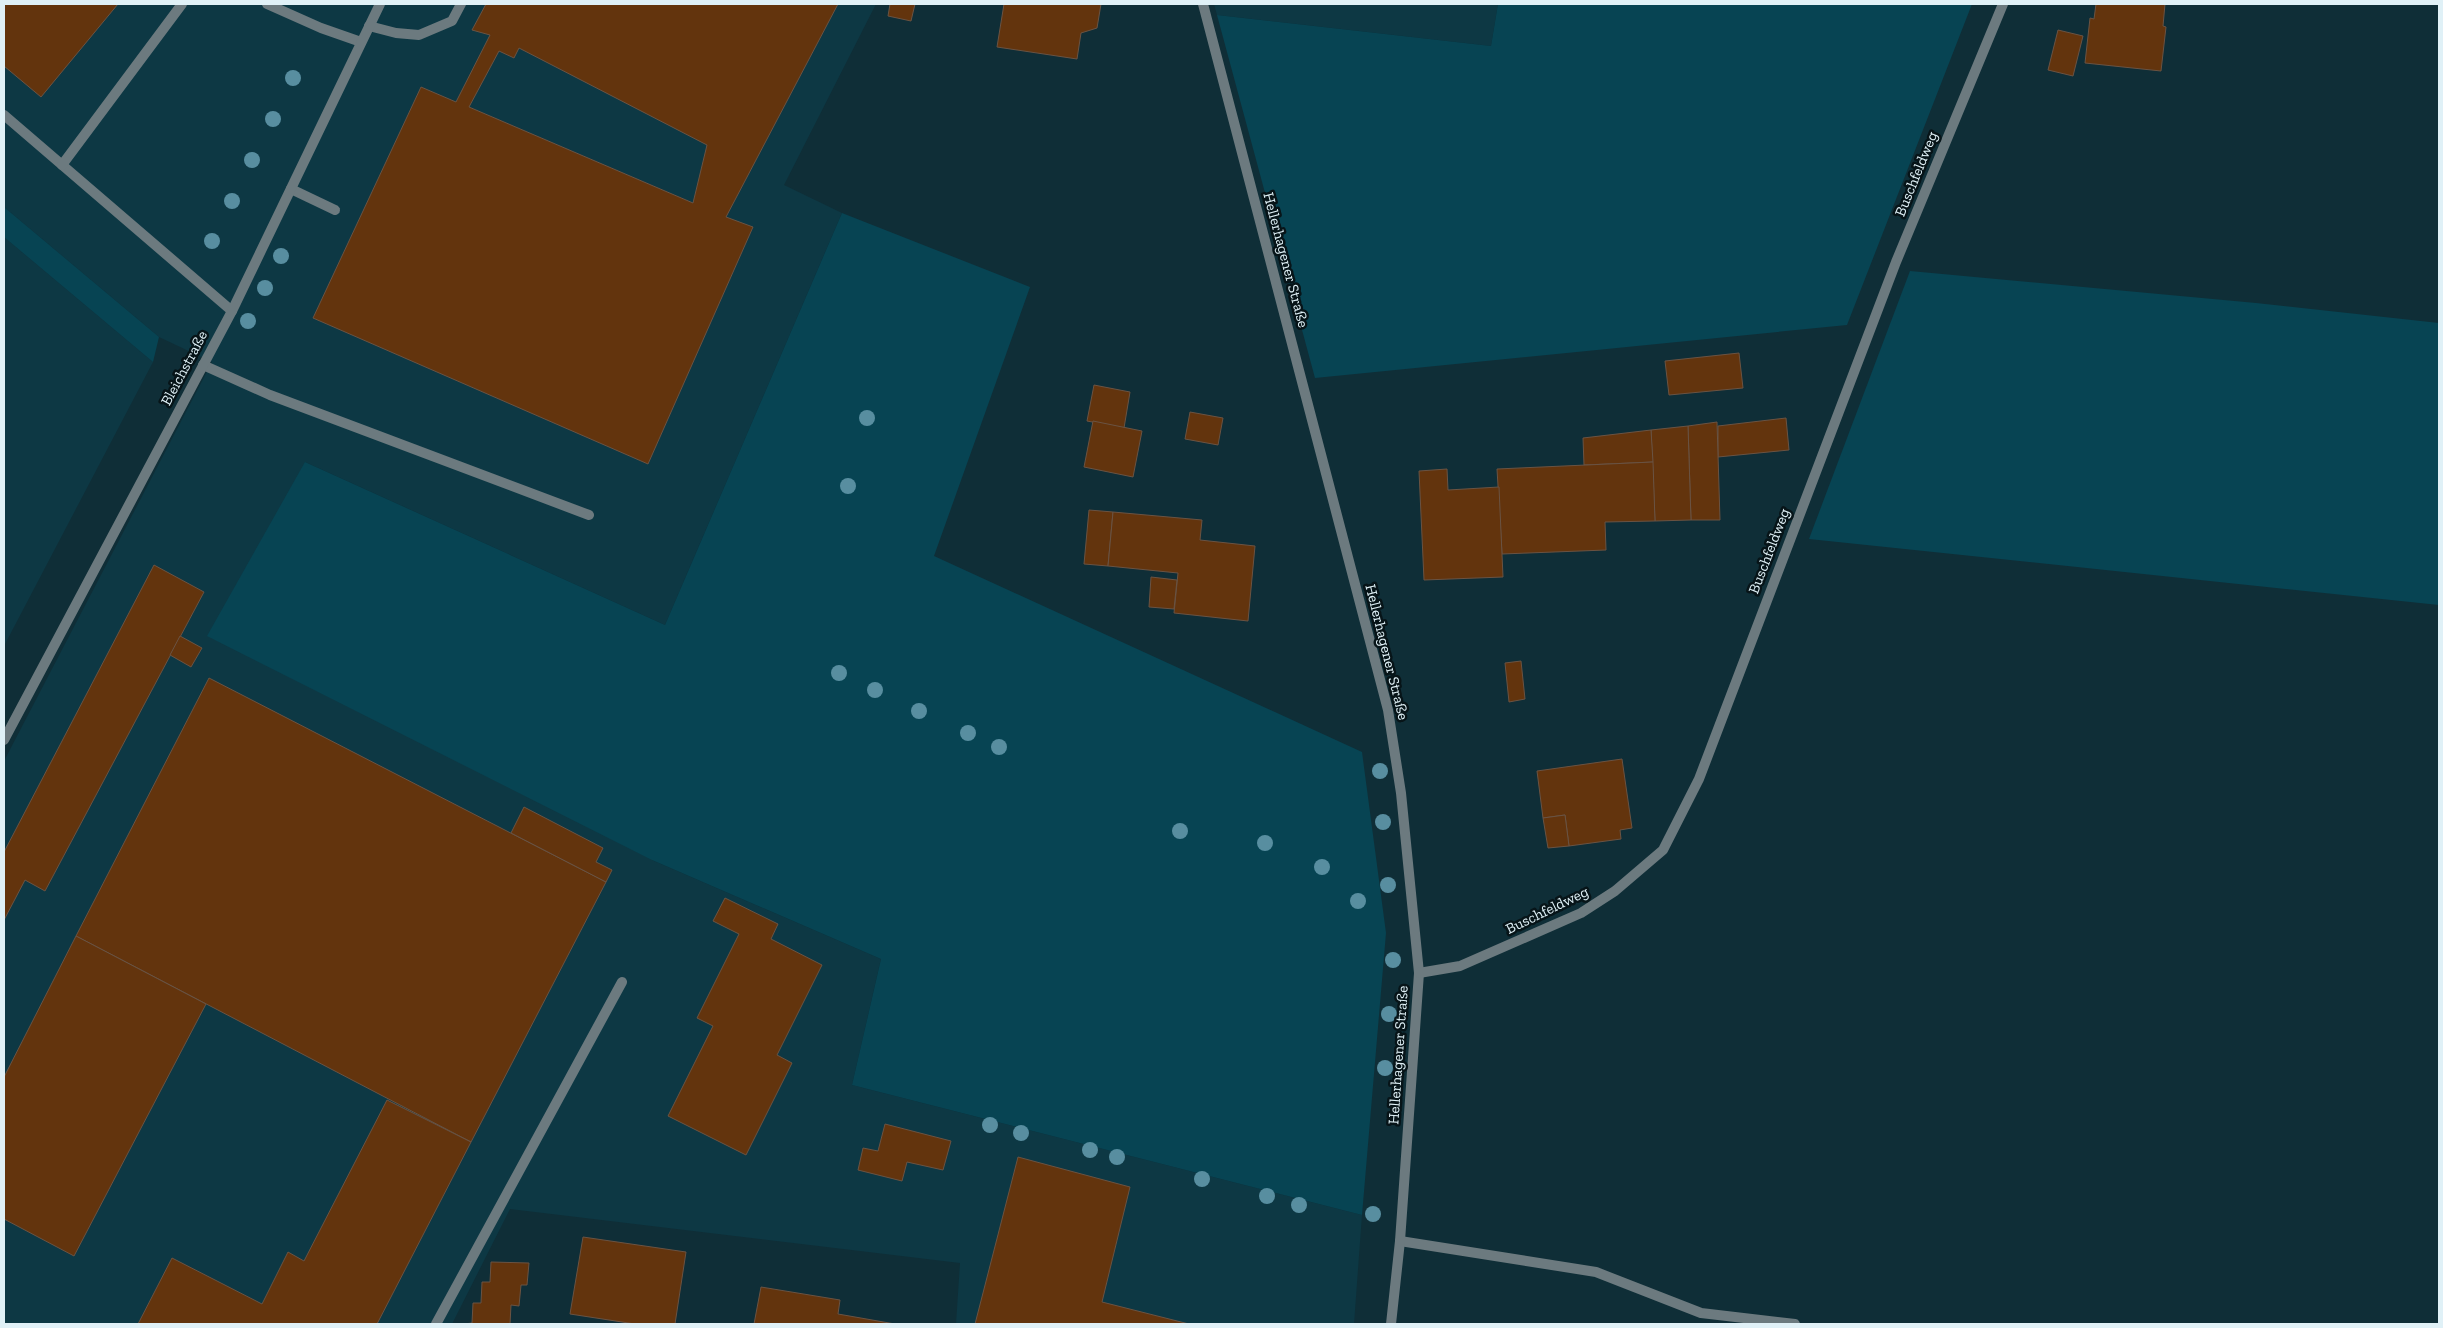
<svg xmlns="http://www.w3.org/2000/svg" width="2443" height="1328" viewBox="0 0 2443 1328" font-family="'Zilla Slab',serif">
  <rect width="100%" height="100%" fill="#0f2e37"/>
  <g fill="#0d3844">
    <polygon points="4,4 876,4 784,185 842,213 665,625 305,462 652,860 881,959 852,1085 1362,1215 1354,1324 956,1324 960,1263 510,1209 452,1324 4,1324 4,761 212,362 159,337 4,207"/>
    <polygon points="1214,4 1498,4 1491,46 1217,15"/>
    <polygon points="4,237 153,362 4,646"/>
  </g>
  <g fill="#074453">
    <polygon points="1498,4 1972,4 1847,325 1315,378 1217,15 1491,46"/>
    <polygon points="4,207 159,337 153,362 4,237"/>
    <polygon points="842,213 1030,287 934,556 1362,752 1386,933 1362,1215 852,1085 881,959 652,860 207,636 305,462 665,625"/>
    <polygon points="1910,271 2256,303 2439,323 2439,605 1809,539"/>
  </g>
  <g fill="#63340d" stroke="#6a5343" fill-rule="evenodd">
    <polygon points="4,4 118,4 41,97 4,66"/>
    <path d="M486,4H838L726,217L753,227L648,464L313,318L421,87L456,102L490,35L472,30ZM519,48L707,145L693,203L469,107L499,51L514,58Z"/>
    <polygon points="890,4 915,4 911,21 888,16"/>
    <polygon points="1004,4 1101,4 1097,28 1081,33 1077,59 997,47"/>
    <polygon points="2096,4 2165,4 2163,26 2166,27 2161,71 2085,63 2090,18 2094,19"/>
    <polygon points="2058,30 2083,36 2073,76 2048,70"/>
    <polygon points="1739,353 1743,388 1669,395 1665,361"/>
    <polygon points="1094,385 1130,392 1124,428 1087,421"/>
    <polygon points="1190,412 1223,418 1218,445 1185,439"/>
    <polygon points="1786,418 1789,450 1718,457 1718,426"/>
    <polygon points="1093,421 1142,431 1133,477 1084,467"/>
    <polygon points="1717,422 1720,520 1691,520 1688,426"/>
    <polygon points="1688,426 1691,520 1655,521 1651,430"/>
    <polygon points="1651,430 1653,462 1584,465 1583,438"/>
    <polygon points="1653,462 1655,521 1605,522 1606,550 1502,554 1497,469"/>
    <polygon points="1447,469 1448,490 1499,487 1503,577 1424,580 1419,471"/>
    <polygon points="1089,510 1113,512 1108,566 1084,564"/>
    <polygon points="1113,512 1202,520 1200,540 1255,546 1248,621 1174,613 1178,573 1108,566"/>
    <polygon points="154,565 204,592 45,891 25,880 4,920 4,852"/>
    <polygon points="1151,577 1177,580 1174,609 1149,607"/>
    <polygon points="180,636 202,648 191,667 170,655"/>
    <polygon points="1521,661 1525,699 1509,702 1505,663"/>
    <polygon points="209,678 606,882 471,1142 76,936"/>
    <polygon points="1622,759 1632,828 1620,830 1621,839 1569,846 1565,815 1543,818 1537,771"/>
    <polygon points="524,807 603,848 596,862 612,870 606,882 511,833"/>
    <polygon points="1565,815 1569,846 1548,848 1543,818"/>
    <polygon points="725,898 778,924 771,939 822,965 777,1055 792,1063 746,1155 668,1116 713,1026 697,1018 739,934 713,921"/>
    <polygon points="76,936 206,1004 74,1256 4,1219 4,1077"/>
    <polygon points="387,1100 471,1142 377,1324 138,1324 172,1258 262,1304 288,1252 304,1261"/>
    <polygon points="885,1124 951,1141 943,1170 907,1162 902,1181 858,1170 863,1148 878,1151"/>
    <polygon points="1018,1157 1130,1187 1102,1302 1189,1324 975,1324"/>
    <polygon points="583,1237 686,1252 675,1324 635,1324 570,1314"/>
    <polygon points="491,1262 529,1263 527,1285 521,1285 519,1306 511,1305 510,1324 464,1324 472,1323 473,1303 481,1303 482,1282 490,1282"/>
    <polygon points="761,1287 840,1300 838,1314 895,1324 754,1324"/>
  </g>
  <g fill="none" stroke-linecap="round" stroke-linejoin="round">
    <g stroke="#6c7a7f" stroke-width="10">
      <polyline points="267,4 321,28 361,42"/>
      <polyline points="369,26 396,33 419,35 452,21 461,4"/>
      <polyline points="4,115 232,311"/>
      <polyline points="62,165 182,4"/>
      <polyline points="291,189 335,210"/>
      <polyline points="203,365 270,395 589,515"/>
      <polyline points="1400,1241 1596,1272 1701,1313 1795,1324"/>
      <polyline points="436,1324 622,982"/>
    </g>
    <g stroke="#6c7a7f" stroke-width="10">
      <polyline points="1203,4 1388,710 1401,793 1419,973 1400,1241 1391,1324"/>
      <polyline points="4,740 232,311 380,4"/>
      <polyline points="1419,973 1460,966 1581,913 1615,891 1663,850 1699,779 1896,262 2003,4"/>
    </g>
  </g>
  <g fill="#588ea0">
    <circle cx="293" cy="78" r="8"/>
    <circle cx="273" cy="119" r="8"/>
    <circle cx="252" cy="160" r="8"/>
    <circle cx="232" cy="201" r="8"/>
    <circle cx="212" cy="241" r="8"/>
    <circle cx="281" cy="256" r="8"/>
    <circle cx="265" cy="288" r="8"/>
    <circle cx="248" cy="321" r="8"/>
    <circle cx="867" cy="418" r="8"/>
    <circle cx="848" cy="486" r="8"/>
    <circle cx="839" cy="673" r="8"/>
    <circle cx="875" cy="690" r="8"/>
    <circle cx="919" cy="711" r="8"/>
    <circle cx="968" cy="733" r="8"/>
    <circle cx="999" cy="747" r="8"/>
    <circle cx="1380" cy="771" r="8"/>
    <circle cx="1383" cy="822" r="8"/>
    <circle cx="1180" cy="831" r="8"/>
    <circle cx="1265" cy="843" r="8"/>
    <circle cx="1322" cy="867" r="8"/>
    <circle cx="1388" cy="885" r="8"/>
    <circle cx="1358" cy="901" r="8"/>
    <circle cx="1393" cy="960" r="8"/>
    <circle cx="1389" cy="1014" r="8"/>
    <circle cx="1385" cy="1068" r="8"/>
    <circle cx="990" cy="1125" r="8"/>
    <circle cx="1021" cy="1133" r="8"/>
    <circle cx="1090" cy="1150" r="8"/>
    <circle cx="1117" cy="1157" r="8"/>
    <circle cx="1202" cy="1179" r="8"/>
    <circle cx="1267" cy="1196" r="8"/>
    <circle cx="1299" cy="1205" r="8"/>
    <circle cx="1373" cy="1214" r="8"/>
  </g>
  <g text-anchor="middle" stroke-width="5" stroke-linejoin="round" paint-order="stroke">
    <g font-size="15" fill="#e0f1f7" stroke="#071418">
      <text transform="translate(1916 174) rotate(-68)" y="5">Buschfeldweg</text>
      <text transform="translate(1286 260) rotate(75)" y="5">Hellerhagener Straße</text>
      <text transform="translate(184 368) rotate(-62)" y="5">Bleichstraße</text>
      <text transform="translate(1769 551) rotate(-69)" y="5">Buschfeldweg</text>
      <text transform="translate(1387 652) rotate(76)" y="5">Hellerhagener Straße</text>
      <text transform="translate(1547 910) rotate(-26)" y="5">Buschfeldweg</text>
      <text transform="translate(1398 1055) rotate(-86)" y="5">Hellerhagener Straße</text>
    </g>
  </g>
  <rect width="2443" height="1328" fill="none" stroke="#e0f1f7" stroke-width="10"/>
</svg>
